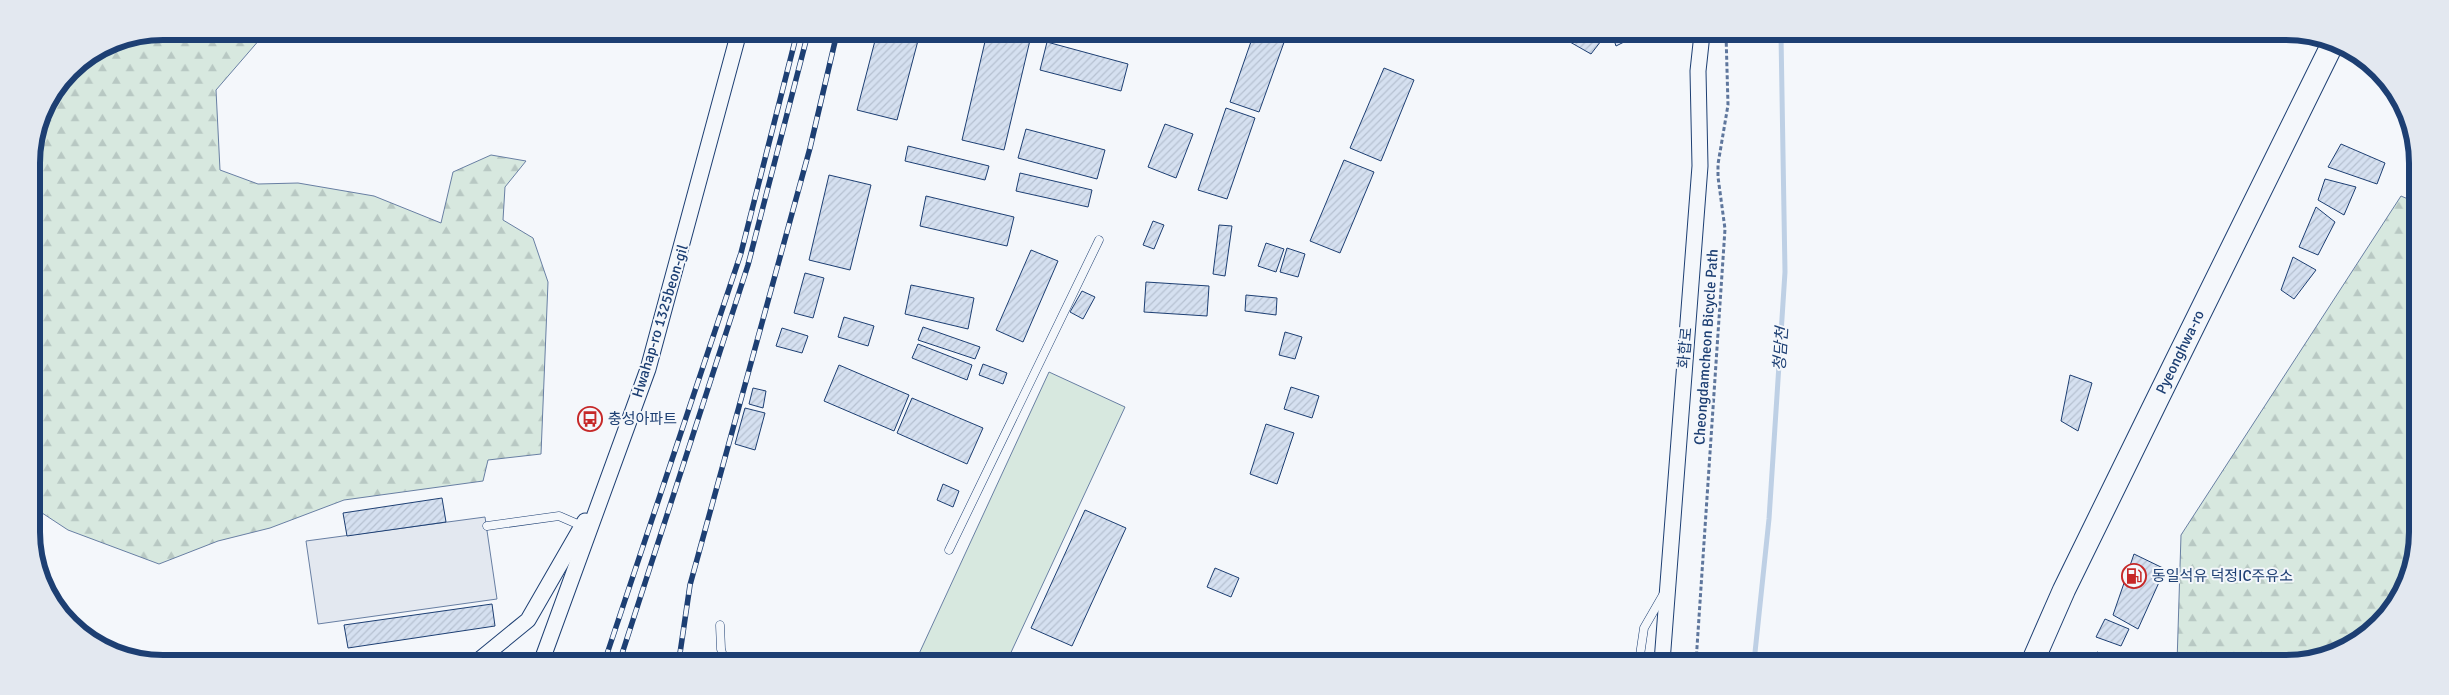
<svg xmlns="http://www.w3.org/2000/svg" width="2449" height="695" viewBox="0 0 2449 695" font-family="Signika,'Noto Sans KR',sans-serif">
  <defs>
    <pattern id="forest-firs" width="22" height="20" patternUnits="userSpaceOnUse" patternTransform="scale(1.25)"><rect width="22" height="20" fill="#d7e8df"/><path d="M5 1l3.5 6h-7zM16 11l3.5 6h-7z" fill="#b8c8c3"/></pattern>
    <pattern id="building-hatch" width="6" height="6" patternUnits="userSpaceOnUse" patternTransform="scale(1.25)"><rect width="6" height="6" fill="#d5e0f0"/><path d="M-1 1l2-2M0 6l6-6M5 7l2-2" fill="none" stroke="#b6c1d1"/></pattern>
  </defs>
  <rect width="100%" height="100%" fill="#f4f7fb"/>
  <g fill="url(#forest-firs)" stroke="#687fa3">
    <polygon points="163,31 267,31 216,90 220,170 258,184 298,183 374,196 441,223 453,172 491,155 526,161 505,187 503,220 533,238 548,282 541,454 488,460 483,481 344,500 270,528 218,541 159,564 68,530 33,507 33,417 38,412 33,400 32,155 45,105 70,70 113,41"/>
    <polygon points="2401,196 2415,202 2413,566 2396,605 2366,636 2294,663 2177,663 2181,535"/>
  </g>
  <polygon fill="#d7e8df" stroke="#687fa3" points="1049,372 1125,407 1007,661 929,661 918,656"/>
  <polygon fill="#e3e8f0" stroke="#687fa3" points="485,517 497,599 318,624 306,541"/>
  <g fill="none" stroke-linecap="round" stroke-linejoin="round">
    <polyline stroke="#bed0e5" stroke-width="5" points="1754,662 1769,519 1785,272 1781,35"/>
  </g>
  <g fill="url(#building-hatch)" stroke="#1d3f73">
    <polygon points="877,33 920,33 897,120 857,110"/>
    <polygon points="987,33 1020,33 1031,36 1004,150 962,140"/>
    <polygon points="1254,33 1287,34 1259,112 1230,102"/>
    <polygon points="1342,34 1369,34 1366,42"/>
    <polygon points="1556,34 1594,34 1601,41 1591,54"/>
    <polygon points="1612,34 1640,34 1616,46"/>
    <polygon points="1047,42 1128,64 1121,91 1040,70"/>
    <polygon points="1384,68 1414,80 1381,161 1350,148"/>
    <polygon points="1226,108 1255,118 1227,199 1198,190"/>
    <polygon points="1165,124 1193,134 1176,178 1148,167"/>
    <polygon points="1026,129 1105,150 1097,179 1018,158"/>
    <polygon points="2341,144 2385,163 2377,184 2328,167"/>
    <polygon points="908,146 989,166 985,180 905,161"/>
    <polygon points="1344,160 1374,172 1340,253 1310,241"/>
    <polygon points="1020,173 1092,190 1088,207 1016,191"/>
    <polygon points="829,175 871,185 850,270 809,260"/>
    <polygon points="2325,179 2356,187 2344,215 2318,200"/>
    <polygon points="926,196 1014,217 1007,246 920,226"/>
    <polygon points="2316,207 2335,222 2318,255 2299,247"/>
    <polygon points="1153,221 1164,225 1154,249 1143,245"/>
    <polygon points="1219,225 1232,226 1225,276 1213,274"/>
    <polygon points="1266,243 1284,249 1276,272 1258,266"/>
    <polygon points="1287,248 1305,254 1298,277 1280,272"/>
    <polygon points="1031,250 1058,261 1023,342 996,330"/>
    <polygon points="2293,257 2316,270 2294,299 2281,290"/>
    <polygon points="805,273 824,278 813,318 794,313"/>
    <polygon points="1146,282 1209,286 1207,316 1144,312"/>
    <polygon points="911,285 974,298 968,329 905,314"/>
    <polygon points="1082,291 1095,297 1083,319 1070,312"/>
    <polygon points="1246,295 1277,298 1276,315 1245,311"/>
    <polygon points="844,317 874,326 868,346 838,337"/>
    <polygon points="923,327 980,347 975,359 918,340"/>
    <polygon points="782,328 808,336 802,353 776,346"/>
    <polygon points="1285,332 1302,337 1295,359 1279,355"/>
    <polygon points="918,344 972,365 967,380 912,358"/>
    <polygon points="983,364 1007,373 1003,384 979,375"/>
    <polygon points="839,365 909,395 894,431 824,401"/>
    <polygon points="2070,375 2092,383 2078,431 2061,421"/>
    <polygon points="1291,387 1319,396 1312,418 1284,409"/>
    <polygon points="753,388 766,391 763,408 749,404"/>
    <polygon points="912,398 983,428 967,464 897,433"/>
    <polygon points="745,408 765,413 755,450 735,444"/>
    <polygon points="1266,424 1294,433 1277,484 1250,474"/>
    <polygon points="943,484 959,491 953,507 937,500"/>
    <polygon points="442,498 446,522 347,536 343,513"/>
    <polygon points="1085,510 1126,528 1072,646 1031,628"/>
    <polygon points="2134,554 2165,569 2138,629 2113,615"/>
    <polygon points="1215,568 1239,578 1231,597 1207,587"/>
    <polygon points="492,604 495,626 348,648 344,625"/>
    <polygon points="2105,619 2129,629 2121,646 2096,637"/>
    <polygon points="2097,652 2127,663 2094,663"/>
  </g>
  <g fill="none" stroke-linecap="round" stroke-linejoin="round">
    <defs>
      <g id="service">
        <polyline points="487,526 559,516 582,526"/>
        <polyline points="949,550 1099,240"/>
        <polyline points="720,625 721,649 724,660"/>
        <polyline points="1639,662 1644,628 1663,595"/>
      </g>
      <g id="minor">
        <polyline points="479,660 528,620 585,521"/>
        <polyline points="542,660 648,369 739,32"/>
        <polyline points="1662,662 1700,166 1698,71 1702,34"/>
      </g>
      <polyline id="secondary" points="2032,663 2064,590 2158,398 2333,43"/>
    </defs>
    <use href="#service" stroke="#1d3f73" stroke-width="9"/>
    <use href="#minor" stroke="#1d3f73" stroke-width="17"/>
    <use href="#secondary" stroke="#1d3f73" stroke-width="24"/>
    <polyline stroke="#5e769c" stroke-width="3" stroke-dasharray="4 2.5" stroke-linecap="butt" points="1696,662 1725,229 1718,177 1718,164 1728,105 1726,34"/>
    <use href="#service" stroke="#f4f7fb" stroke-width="8"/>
    <use href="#minor" stroke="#f4f7fb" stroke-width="15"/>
    <use href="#secondary" stroke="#f4f7fb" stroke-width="22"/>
    <defs>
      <g id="rail">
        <polyline points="605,660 741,253 797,33"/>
        <polyline points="620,660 748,265 808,33"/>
        <polyline points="679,660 690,585 810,148 837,33"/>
      </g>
    </defs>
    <use href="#rail" stroke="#1d3f73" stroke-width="5.5"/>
    <use href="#rail" stroke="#f4f7fb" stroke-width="4" stroke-dasharray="11" stroke-linecap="butt"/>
  </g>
  <defs>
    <symbol id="bus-ring" viewBox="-11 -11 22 22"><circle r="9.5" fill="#f4f7fb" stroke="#c62828" stroke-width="1.5"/><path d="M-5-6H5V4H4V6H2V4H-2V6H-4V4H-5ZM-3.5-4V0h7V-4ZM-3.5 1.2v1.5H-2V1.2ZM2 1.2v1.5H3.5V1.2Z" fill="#c62828"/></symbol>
    <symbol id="fuel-ring" viewBox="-11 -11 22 22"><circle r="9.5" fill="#f4f7fb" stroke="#c62828" stroke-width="1.5"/><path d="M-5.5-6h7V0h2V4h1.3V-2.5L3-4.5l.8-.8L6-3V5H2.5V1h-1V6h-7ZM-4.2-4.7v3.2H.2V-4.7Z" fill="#c62828"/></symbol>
  </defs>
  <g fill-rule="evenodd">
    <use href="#bus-ring" x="576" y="405" width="28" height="28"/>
    <use href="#fuel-ring" x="2120" y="562" width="28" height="28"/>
  </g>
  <g text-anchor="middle" stroke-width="4" stroke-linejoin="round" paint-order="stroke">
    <g font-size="15" fill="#1d3f73" stroke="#f4f7fb">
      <text transform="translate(660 321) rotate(-73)" y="5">Hwahap-ro 1325beon-gil</text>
      <text transform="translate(1706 347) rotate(-86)" y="5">Cheongdamcheon Bicycle Path</text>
      <text transform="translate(1685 348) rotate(-85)" y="5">화합로</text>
      <text transform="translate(2180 352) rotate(-64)" y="5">Pyeonghwa-ro</text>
    </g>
    <g font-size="15" fill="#1d3f73" stroke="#f4f7fb" text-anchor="start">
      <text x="608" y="424">충성아파트</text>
      <text x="2152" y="581">동일석유 덕정IC주유소</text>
    </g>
    <g font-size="16" font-style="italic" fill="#1d3f73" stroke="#f4f7fb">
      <text transform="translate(1780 349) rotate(-86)" y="6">청담천</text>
    </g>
  </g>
  <path d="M0 0H2449V695H0ZM163 40H2286A123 123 0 0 1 2409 163V532A123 123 0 0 1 2286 655H163A123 123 0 0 1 40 532V163A123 123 0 0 1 163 40Z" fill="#e3e8f0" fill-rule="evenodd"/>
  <path fill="none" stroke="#1d3f73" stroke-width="6" d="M163 40H2286A123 123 0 0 1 2409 163V532A123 123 0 0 1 2286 655H163A123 123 0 0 1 40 532V163A123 123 0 0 1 163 40Z"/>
</svg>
